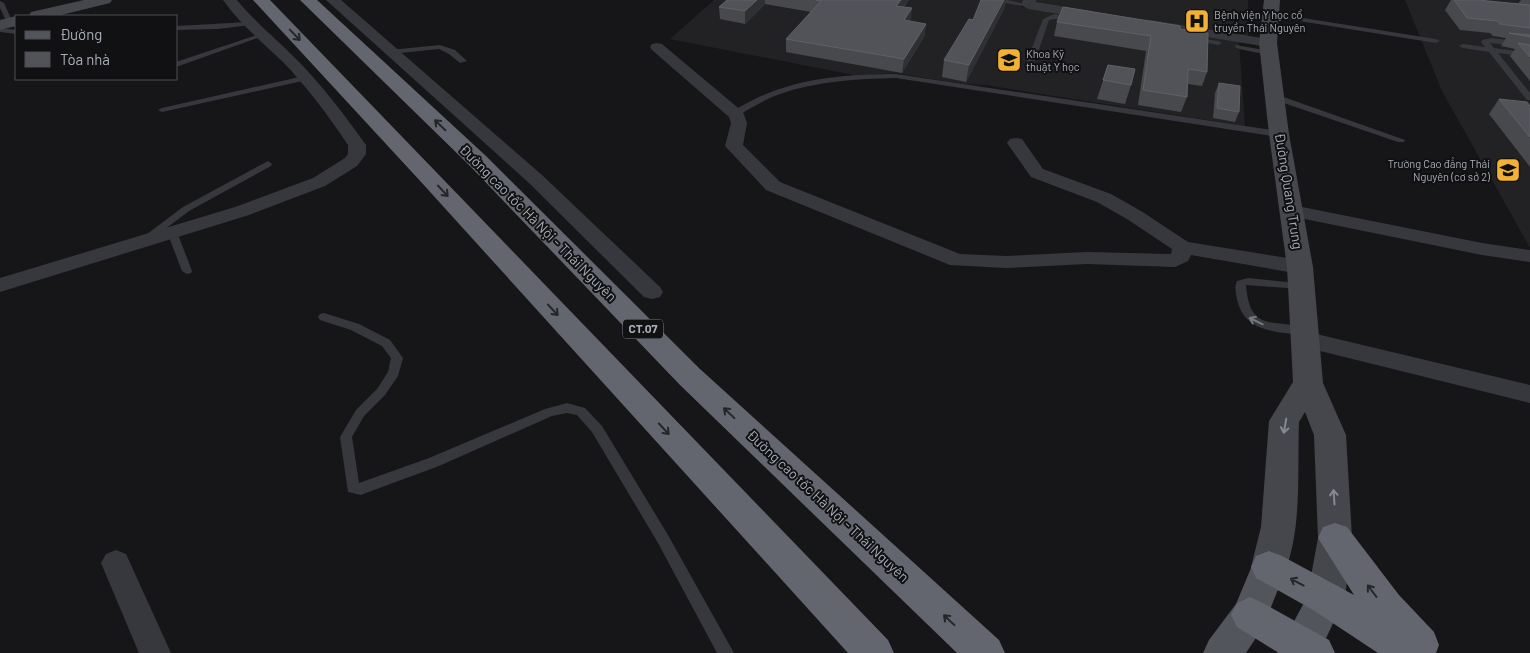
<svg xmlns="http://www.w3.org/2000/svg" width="1530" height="653" viewBox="0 0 1530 653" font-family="Barlow,sans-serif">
  <rect width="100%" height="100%" fill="#161618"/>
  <g fill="#222225">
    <polygon points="714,0 1023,0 1021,7 1239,42 1245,126 985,85 963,84 896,73 854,75 670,39"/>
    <polygon points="1037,0 1248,0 1248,37 1039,3"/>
    <polygon points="1405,0 1530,0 1530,248 1442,91"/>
  </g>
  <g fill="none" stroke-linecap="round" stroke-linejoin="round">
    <g fill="#37383d" fill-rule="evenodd">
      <polygon points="990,0 1007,0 1031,5 1028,7"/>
      <polygon points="0,1 4,3 13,23 12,24 7,23 0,8"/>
      <polygon points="1271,13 1436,39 1440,41 1436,43 1269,16 1268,15"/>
      <path d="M1054,14L1076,18C1069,23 1058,17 1049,20L1035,61L1028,63L1027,61L1043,19Z"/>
      <polygon points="249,22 251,23 251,25 217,29 176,30 176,26"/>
      <polygon points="0,28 16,30 16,34 0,32"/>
      <polygon points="260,34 266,35 176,67 176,62"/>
      <polygon points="1192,37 1218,41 1222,43 1218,45 1191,39"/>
      <polygon points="1492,38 1530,43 1530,47 1490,43 1494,48 1530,53 1530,57 1498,53 1530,93 1530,100 1527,100 1489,52 1463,48 1459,46 1463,44 1485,47 1481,42 1482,40"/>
      <polygon points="440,45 455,50 467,61 460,63 449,54 439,49 390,54 386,52 390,50"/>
      <polygon points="1236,45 1269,51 1273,53 1269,55 1239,49 1235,47"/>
      <path d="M896,74L1279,131L1283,134L1279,137L896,78C857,79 817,81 780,94C765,99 752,108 738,115L731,113C736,108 744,105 751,101C795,78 847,74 896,74Z"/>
      <polygon points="304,76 308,78 307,80 162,112 158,110 162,108"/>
      <polygon points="1272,95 1278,95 1405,140 1404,142 1398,142 1272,99"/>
      <polygon points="268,161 272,164 271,166 189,211 148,242 144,243 139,240 183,207"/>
      <polygon points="172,229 177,232 192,271 191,273 187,274 182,271 167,232"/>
      <path d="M1248,278L1305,284L1306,286L1305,288L1301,289L1246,285C1250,334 1273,318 1307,328L1309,331L1307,334L1303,335C1278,332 1246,332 1238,303C1236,296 1234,287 1237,281Z"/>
      <polygon points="324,313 359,324 390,340 403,358 398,376 385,395 364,416 352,437 359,483 429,458 545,409 567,403 585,408 602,426 668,535 734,653 717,653 658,543 592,432 577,415 567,413 552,416 439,466 366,493 361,495 348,492 340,437 356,410 377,389 388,372 391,358 382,346 351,330 320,320 318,317 320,314"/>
    </g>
    <g fill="#37383d" fill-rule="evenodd">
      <path d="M223,0H237C255,22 272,35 292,55C320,82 343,113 366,145V154L357,166L325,186L249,215L0,292V278L235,207L313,178L345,158L348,154V145C328,115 307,87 282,61C261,41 240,24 223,0Z"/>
      <polygon points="326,0 341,0 542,175 660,287 663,292 660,297 652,299 644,297 529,183"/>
      <polygon points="1023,0 1037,0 1036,2 1091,11 1098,15 1091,19 1028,9 1021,5"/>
      <polygon points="1150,20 1268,39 1273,40 1275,43 1273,46 1268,47 1145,27 1143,24"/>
      <polygon points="657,43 662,44 743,112 747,123 743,145 780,182 960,254 1006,256 1087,252 1171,254 1172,249 1127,219 1097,202 1031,177 1007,143 1010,139 1016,138 1022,139 1043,169 1111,194 1141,211 1188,242 1300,260 1307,262 1310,267 1307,272 1300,274 1191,255 1188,261 1175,267 1087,264 1006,268 950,265 766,190 725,146 731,123 729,117 652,50 650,47 652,44"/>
      <polygon points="1292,205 1482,243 1530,250 1530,262 1482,255 1285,215 1282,211 1285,207"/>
      <polygon points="1304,331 1530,385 1530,403 1296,345 1293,339 1296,333"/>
      <polygon points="116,550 126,554 171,653 139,653 101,563 106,554"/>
    </g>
    <g fill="#45474d" fill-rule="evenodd">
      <polygon points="84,0 112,0 110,3 57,16 29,16 31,12"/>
      <path d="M1264,0H1280L1277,43L1289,134L1313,267L1323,383L1346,435L1352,538L1345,598L1339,610L1326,615L1313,610L1307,598L1318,538L1314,435L1305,412L1299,422C1297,471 1303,534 1282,578L1269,583L1256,578L1251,567L1261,527L1269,421L1293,382L1287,267L1269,134L1259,43Z"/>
      <polygon points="16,16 16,26 0,30 0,20"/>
    </g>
    <g fill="#53555c" fill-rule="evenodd">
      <polygon points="1269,551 1282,556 1287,567 1263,627 1246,653 1203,653 1209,640 1236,604 1256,556"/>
      <polygon points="1326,581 1339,586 1345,598 1319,653 1277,653 1313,586"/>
    </g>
    <g fill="#63666e" fill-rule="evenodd">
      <polygon points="253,0 270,0 888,640 894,653 848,653 422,183"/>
      <polygon points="300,0 317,0 486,156 700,369 999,640 1005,653 957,653 680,385 470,166"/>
      <polygon points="1335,523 1347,527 1399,595 1434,632 1439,645 1436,653 1378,653 1313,610 1256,578 1251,567 1256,556 1269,551 1282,556 1354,595 1318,538 1323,527"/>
      <polygon points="1250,597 1263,603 1329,640 1335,653 1279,653 1237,627 1231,615 1237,603"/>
    </g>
  </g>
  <g fill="#47494d">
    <polygon points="727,0 909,0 904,7 911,21 910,22 926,24 924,37 902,73 786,52 786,39 811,12 765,4 745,24 720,19 719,7"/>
    <polygon points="981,0 1006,0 1004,9 966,82 942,77 944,60 973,20"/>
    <polygon points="1451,0 1478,0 1518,4 1521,0 1530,0 1530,81 1510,56 1515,49 1501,46 1506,38 1493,36 1490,33 1460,30 1445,10"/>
    <polygon points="1057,22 1180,29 1207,72 1202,86 1188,84 1187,97 1181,112 1138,105 1146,51 1054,36"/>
    <polygon points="1108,65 1131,85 1125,104 1097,99"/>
    <polygon points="1219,83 1239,112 1235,122 1213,118 1215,93"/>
    <polygon points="1499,99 1530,106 1530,167 1489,114"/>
  </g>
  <g fill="#2f3033">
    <polygon points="757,0 765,0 765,4 745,24 745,11"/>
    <polygon points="901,0 909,0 895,18 896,6"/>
    <polygon points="1004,0 1006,0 1004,9 966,82 969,65"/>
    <polygon points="912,8 911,21 902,33 904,20"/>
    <polygon points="926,24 924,37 902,73 904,59"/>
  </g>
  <g fill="#525359" stroke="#5f6168">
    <polygon points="727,0 757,0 745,11 719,7"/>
    <polygon points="816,0 901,0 896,6 912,8 904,20 926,24 904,59 786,39 821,1"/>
    <polygon points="981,0 1004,0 969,65 944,60 969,19 973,20"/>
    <polygon points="1454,0 1478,0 1530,5 1530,28 1500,24 1498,21 1467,18"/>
    <polygon points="1063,7 1180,26 1180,29 1208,33 1207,72 1188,69 1187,97 1143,90 1151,36 1057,22"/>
    <polygon points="1509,33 1530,35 1530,37"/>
    <polygon points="1518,43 1530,45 1530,57"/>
    <polygon points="1108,65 1135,69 1131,85 1103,80"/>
    <polygon points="1219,83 1240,86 1239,112 1217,108"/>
    <polygon points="1499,99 1527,102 1530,106 1530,137"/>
  </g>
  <defs><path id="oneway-shaft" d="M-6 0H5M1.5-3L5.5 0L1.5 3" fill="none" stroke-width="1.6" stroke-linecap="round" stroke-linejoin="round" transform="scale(1.25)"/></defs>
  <g stroke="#26262a">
    <use href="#oneway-shaft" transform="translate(295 35) rotate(46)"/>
    <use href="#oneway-shaft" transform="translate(440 125) rotate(-136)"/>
    <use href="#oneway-shaft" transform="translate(443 191) rotate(47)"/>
    <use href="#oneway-shaft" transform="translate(553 310) rotate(47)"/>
    <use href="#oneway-shaft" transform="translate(729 413) rotate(-137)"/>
    <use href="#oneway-shaft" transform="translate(664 429) rotate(47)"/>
    <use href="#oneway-shaft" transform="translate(1297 582) rotate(-152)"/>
    <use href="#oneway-shaft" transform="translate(1372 591) rotate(-127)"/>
    <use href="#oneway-shaft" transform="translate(949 620) rotate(-137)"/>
  </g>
  <use stroke="#757881" href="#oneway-shaft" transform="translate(1256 321) rotate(-154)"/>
  <g stroke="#858993">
    <use href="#oneway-shaft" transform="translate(1285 426) rotate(100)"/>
    <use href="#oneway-shaft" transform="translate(1334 497) rotate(-94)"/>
  </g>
  <defs>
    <symbol id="hospital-square" viewBox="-11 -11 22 22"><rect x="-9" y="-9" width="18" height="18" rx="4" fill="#f2b134" stroke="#111113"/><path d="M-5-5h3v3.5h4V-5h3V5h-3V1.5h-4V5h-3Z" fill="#111"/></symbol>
    <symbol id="university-square" viewBox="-11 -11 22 22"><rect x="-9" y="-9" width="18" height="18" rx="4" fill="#f2b134" stroke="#111113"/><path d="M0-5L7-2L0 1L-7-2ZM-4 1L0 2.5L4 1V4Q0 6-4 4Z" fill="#111"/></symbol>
  </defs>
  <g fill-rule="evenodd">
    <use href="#hospital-square" x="1183" y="7" width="28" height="28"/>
    <use href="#university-square" x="995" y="46" width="28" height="28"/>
    <use href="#university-square" x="1494" y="156" width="28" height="28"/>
  </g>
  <g text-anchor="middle" stroke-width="4" stroke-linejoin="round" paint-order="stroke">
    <g font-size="11" fill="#a8adb8" stroke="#111113" text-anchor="start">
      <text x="1214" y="19">Bệnh viện Y học cổ<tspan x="1214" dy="13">truyền Thái Nguyên</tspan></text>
      <text x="1026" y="58">Khoa Kỹ<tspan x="1026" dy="13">thuật Y học</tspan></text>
      <text x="1490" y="168" text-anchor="end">Trường Cao đẳng Thái<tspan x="1490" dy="13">Nguyên (cơ sở 2)</tspan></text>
    </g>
    <rect fill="#111113" stroke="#7b7e86" stroke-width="1" x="623" y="319.5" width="40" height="19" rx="4"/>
    <g font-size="12" font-weight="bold" fill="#a8adb8">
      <text x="643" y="333">CT.07</text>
    </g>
    <g font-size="14" fill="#a8adb8" stroke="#111113">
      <text transform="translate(1289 191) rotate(81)" y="5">Đường Quang Trung</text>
      <text transform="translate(538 223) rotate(45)" y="5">Đường cao tốc Hà Nội - Thái Nguyên</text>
      <text transform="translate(828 506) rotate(43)" y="5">Đường cao tốc Hà Nội - Thái Nguyên</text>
    </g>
  </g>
  <rect x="15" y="15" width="162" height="65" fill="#111113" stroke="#4d4f55"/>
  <rect x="25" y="31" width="25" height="8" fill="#53555c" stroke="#4d4f55"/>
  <text x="60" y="40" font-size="15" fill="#a8adb8">Đường</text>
  <rect x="25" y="52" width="25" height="15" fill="#525359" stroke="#4d4f55"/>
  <text x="60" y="65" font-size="15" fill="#a8adb8">Tòa nhà</text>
</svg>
